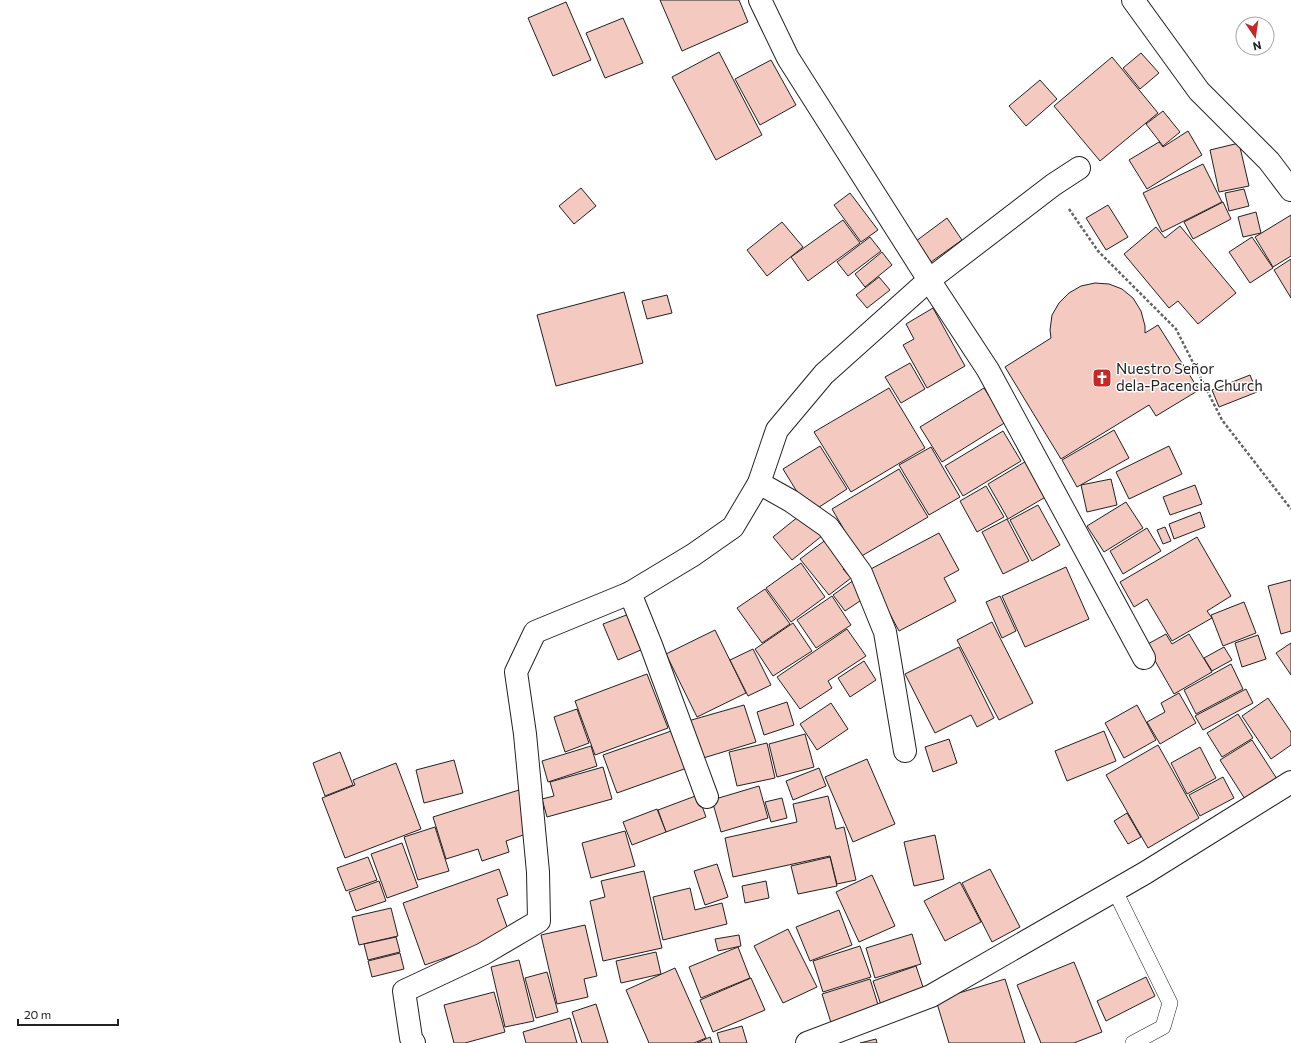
<svg xmlns="http://www.w3.org/2000/svg" width="1291" height="1043" viewBox="0 0 1291 1043" font-family="Commissioner,sans-serif">
  <rect width="100%" height="100%" fill="#fff"/>
  <g fill="#f3c9c0" stroke="#222">
    <polygon points="660,0 739,0 748,22 682,51"/>
    <polygon points="566,2 591,60 553,76 528,18"/>
    <polygon points="623,18 643,63 605,78 586,33"/>
    <polygon points="719,52 762,135 716,160 672,77"/>
    <polygon points="1141,53 1159,73 1140,89 1123,68"/>
    <polygon points="1112,57 1158,113 1100,161 1054,106"/>
    <polygon points="771,60 796,105 760,125 735,79"/>
    <polygon points="1040,80 1057,99 1026,126 1009,106"/>
    <polygon points="1163,111 1180,132 1163,146 1146,124"/>
    <polygon points="1188,131 1202,155 1147,189 1129,160 1159,142 1163,147"/>
    <polygon points="1239,143 1249,186 1219,192 1210,150"/>
    <polygon points="1203,164 1222,202 1162,232 1143,193"/>
    <polygon points="581,188 596,206 574,224 559,206"/>
    <polygon points="1244,189 1249,206 1229,211 1225,193"/>
    <polygon points="850,193 878,230 861,242 834,205"/>
    <polygon points="1223,202 1231,219 1193,239 1184,222"/>
    <polygon points="1108,205 1128,237 1106,250 1086,218"/>
    <polygon points="1256,212 1261,233 1243,237 1238,217"/>
    <polygon points="1291,215 1291,256 1273,267 1255,237"/>
    <polygon points="947,218 962,240 931,262 916,241"/>
    <polygon points="843,220 860,243 808,281 791,257"/>
    <polygon points="782,222 803,247 767,276 747,250"/>
    <polygon points="1180,226 1236,293 1198,324 1178,301 1169,308 1124,254 1156,227 1165,238"/>
    <polygon points="870,237 881,251 848,276 837,262"/>
    <polygon points="1252,237 1273,268 1250,283 1229,252"/>
    <polygon points="882,252 892,265 865,287 855,274"/>
    <polygon points="1291,259 1291,298 1274,270"/>
    <polygon points="879,277 890,290 867,308 856,295"/>
    <polygon points="1095,283 1109,284 1122,289 1133,298 1141,311 1145,326 1145,333 1158,325 1199,390 1156,416 1149,405 1061,459 1005,367 1051,338 1050,330 1052,315 1059,303 1069,293 1081,286"/>
    <polygon points="624,292 643,363 556,386 537,315"/>
    <polygon points="667,295 672,313 647,319 642,301"/>
    <polygon points="933,308 965,366 927,388 903,345 914,339 906,324"/>
    <polygon points="910,363 925,389 901,403 885,377"/>
    <polygon points="1250,375 1257,392 1219,407 1212,390"/>
    <polygon points="889,388 925,448 851,492 814,432"/>
    <polygon points="984,388 1006,422 942,462 920,427"/>
    <polygon points="1114,430 1129,458 1077,487 1062,460"/>
    <polygon points="1003,431 1021,461 963,496 945,466"/>
    <polygon points="820,446 847,489 810,513 783,469"/>
    <polygon points="1169,446 1182,474 1129,499 1116,472"/>
    <polygon points="931,447 960,497 929,515 899,465"/>
    <polygon points="1028,460 1049,495 1008,519 988,484"/>
    <polygon points="899,469 928,517 860,557 832,509"/>
    <polygon points="1111,479 1117,505 1087,512 1081,485"/>
    <polygon points="1195,485 1202,504 1170,515 1163,497"/>
    <polygon points="986,486 1004,517 977,532 960,501"/>
    <polygon points="1126,502 1143,528 1104,552 1087,526"/>
    <polygon points="1038,505 1060,545 1032,561 1010,520"/>
    <polygon points="804,512 823,535 792,560 773,537"/>
    <polygon points="1200,512 1205,527 1174,539 1169,524"/>
    <polygon points="1007,519 1029,561 1003,574 982,532"/>
    <polygon points="1165,527 1171,541 1163,544 1157,530"/>
    <polygon points="1147,528 1161,551 1123,574 1110,551"/>
    <polygon points="939,533 959,570 944,578 956,601 899,631 867,571"/>
    <polygon points="831,536 852,563 843,569 851,578 829,595 800,559"/>
    <polygon points="1197,537 1231,596 1207,611 1212,618 1172,641 1147,599 1134,607 1120,582"/>
    <polygon points="801,563 825,597 791,622 766,588"/>
    <polygon points="1066,567 1089,619 1025,647 1002,596"/>
    <polygon points="854,580 866,597 845,611 833,595"/>
    <polygon points="1291,580 1291,631 1281,634 1268,586"/>
    <polygon points="765,589 790,624 762,643 737,608"/>
    <polygon points="832,596 851,625 816,648 797,620"/>
    <polygon points="1000,596 1016,631 1002,638 986,602"/>
    <polygon points="1244,602 1256,633 1223,646 1211,615"/>
    <polygon points="629,614 643,649 618,660 603,624"/>
    <polygon points="992,622 1033,703 999,720 957,640"/>
    <polygon points="793,623 812,651 773,676 755,649"/>
    <polygon points="847,629 866,656 828,681 832,688 800,709 777,677"/>
    <polygon points="715,630 746,693 697,717 666,654"/>
    <polygon points="1166,634 1172,644 1189,634 1212,672 1174,694 1146,645"/>
    <polygon points="1258,635 1266,659 1242,667 1235,643"/>
    <polygon points="1291,643 1291,675 1276,653"/>
    <polygon points="959,647 994,718 977,727 971,715 935,733 905,674"/>
    <polygon points="1224,647 1232,660 1212,671 1204,658"/>
    <polygon points="753,649 771,685 748,696 730,660"/>
    <polygon points="864,661 876,680 850,697 838,678"/>
    <polygon points="1231,664 1243,689 1196,714 1184,690"/>
    <polygon points="647,674 668,728 595,755 575,701"/>
    <polygon points="1246,689 1253,703 1203,730 1195,716"/>
    <polygon points="1179,693 1196,723 1160,744 1147,722 1165,712 1161,703"/>
    <polygon points="1268,698 1291,732 1291,745 1271,759 1242,716"/>
    <polygon points="787,702 794,725 764,735 757,712"/>
    <polygon points="831,703 848,729 817,750 800,724"/>
    <polygon points="744,705 756,742 700,759 688,721"/>
    <polygon points="1137,705 1156,740 1124,758 1105,723"/>
    <polygon points="577,709 589,743 565,752 554,717"/>
    <polygon points="1238,714 1253,738 1222,757 1207,733"/>
    <polygon points="674,730 687,768 617,793 603,755"/>
    <polygon points="1104,731 1116,761 1067,781 1055,751"/>
    <polygon points="805,734 814,767 777,777 769,744"/>
    <polygon points="949,739 957,763 933,772 925,747"/>
    <polygon points="1252,740 1277,779 1245,799 1220,760"/>
    <polygon points="767,743 775,778 737,786 729,752"/>
    <polygon points="1158,745 1199,818 1148,848 1106,775"/>
    <polygon points="591,746 597,766 548,782 542,761"/>
    <polygon points="1200,747 1216,778 1187,794 1171,763"/>
    <polygon points="340,752 353,785 325,796 313,763"/>
    <polygon points="867,759 895,824 853,842 825,777"/>
    <polygon points="454,760 463,793 424,803 416,770"/>
    <polygon points="396,763 421,829 345,858 322,798 355,785 353,780"/>
    <polygon points="603,767 612,799 547,817 542,799 554,796 550,782"/>
    <polygon points="819,768 826,786 793,800 786,781"/>
    <polygon points="1223,777 1234,798 1200,816 1189,795"/>
    <polygon points="759,786 768,818 721,832 712,800"/>
    <polygon points="519,790 532,832 506,841 509,852 482,861 478,849 446,859 433,817"/>
    <polygon points="698,795 706,817 666,832 658,810"/>
    <polygon points="828,796 836,829 844,827 856,880 837,884 830,856 733,877 725,838 797,822 793,804"/>
    <polygon points="782,798 787,818 771,822 765,802"/>
    <polygon points="657,809 666,832 632,845 623,822"/>
    <polygon points="1127,813 1141,837 1128,844 1114,821"/>
    <polygon points="435,827 449,871 418,880 404,837"/>
    <polygon points="625,831 635,866 591,878 582,843"/>
    <polygon points="935,835 944,879 914,886 904,842"/>
    <polygon points="402,843 418,887 387,898 371,854"/>
    <polygon points="368,857 377,880 346,891 337,868"/>
    <polygon points="830,857 837,886 798,894 791,866"/>
    <polygon points="717,864 728,897 705,905 694,871"/>
    <polygon points="499,869 508,895 497,899 510,935 425,965 403,903"/>
    <polygon points="990,869 1020,927 992,942 962,883"/>
    <polygon points="644,871 662,948 603,961 590,901 605,897 601,881"/>
    <polygon points="872,875 895,926 859,942 836,892"/>
    <polygon points="379,881 386,901 356,911 349,892"/>
    <polygon points="766,881 769,898 745,903 742,886"/>
    <polygon points="960,882 981,922 945,941 924,901"/>
    <polygon points="690,888 695,910 722,903 727,924 663,940 653,897"/>
    <polygon points="391,908 398,936 359,945 352,917"/>
    <polygon points="839,910 852,945 810,961 796,927"/>
    <polygon points="585,925 597,976 584,979 588,997 557,1004 541,935"/>
    <polygon points="788,929 817,987 783,1003 754,946"/>
    <polygon points="912,934 921,964 875,978 866,948"/>
    <polygon points="739,935 741,946 718,951 715,939"/>
    <polygon points="396,937 400,952 368,960 364,944"/>
    <polygon points="860,946 871,977 823,992 813,961"/>
    <polygon points="738,947 750,978 701,998 689,967"/>
    <polygon points="656,952 661,974 621,983 616,961"/>
    <polygon points="400,953 404,969 372,977 368,961"/>
    <polygon points="519,960 534,1021 505,1027 491,967"/>
    <polygon points="1074,962 1102,1032 1074,1043 1041,1043 1017,985"/>
    <polygon points="916,966 925,993 882,1008 873,981"/>
    <polygon points="675,968 706,1038 694,1043 649,1043 626,990"/>
    <polygon points="547,972 558,1012 536,1018 525,978"/>
    <polygon points="1146,977 1155,996 1106,1021 1097,1001"/>
    <polygon points="751,978 765,1010 713,1032 700,1000"/>
    <polygon points="870,979 880,1011 832,1026 822,994"/>
    <polygon points="1005,979 1025,1043 949,1043 936,1000"/>
    <polygon points="494,992 505,1032 465,1043 454,1043 444,1005"/>
    <polygon points="596,1004 608,1043 582,1043 572,1012"/>
    <polygon points="570,1018 577,1043 526,1043 523,1032"/>
    <polygon points="742,1026 747,1043 720,1043 717,1033"/>
    <polygon points="710,1037 712,1043 697,1043"/>
    <polygon points="876,1039 877,1043 860,1043"/>
  </g>
  <g fill="none" stroke-linecap="round" stroke-linejoin="round">
    <defs>
      <polyline id="lane" points="1115,891 1170,1003 1163,1027 1133,1043"/>
      <g id="street">
        <polyline points="760,0 788,58 929,280 988,370 1144,658"/>
        <polyline points="1133,0 1199,91 1269,161 1291,190"/>
        <polyline points="759,483 791,501 828,527 861,573 885,632 905,751"/>
        <polyline points="630,593 651,645 707,797"/>
        <polyline points="414,1043 411,1038 404,991 483,954 539,921 538,872 525,734 516,672 535,632 630,593 693,555 733,527 759,483 777,430 824,374 929,280 1053,185 1079,168"/>
        <polyline points="807,1043 931,996 1145,873 1291,782"/>
      </g>
    </defs>
    <use href="#lane" stroke="#222" stroke-width="16"/>
    <use href="#street" stroke="#222" stroke-width="24"/>
    <polyline stroke="#646464" stroke-width="2.5" stroke-dasharray="3 2" stroke-linecap="butt" points="1069,209 1098,251 1176,329 1222,420 1291,509"/>
    <use href="#lane" stroke="#fff" stroke-width="15"/>
    <use href="#street" stroke="#fff" stroke-width="22"/>
  </g>
  <defs>
    <symbol id="church-square" viewBox="-11 -11 22 22"><rect x="-9" y="-9" width="18" height="18" rx="4" fill="#c62828" stroke="#fff"/><path d="M-1.2-6h2.4v3.5h3.3v2.4h-3.3V6h-2.4V-.1h-3.3v-2.4h3.3Z" fill="#fff"/></symbol>
  </defs>
  <g fill-rule="evenodd">
    <use href="#church-square" x="1091" y="367" width="22" height="22"/>
  </g>
  <g text-anchor="middle" stroke-width="3" stroke-linejoin="round" paint-order="stroke">
    <g font-size="15" fill="#222" stroke="#fff" text-anchor="start">
      <text x="1116" y="374">Nuestro Señor<tspan x="1116" dy="17">dela-Pacencia Church</tspan></text>
    </g>
  </g>
  <g transform="translate(1255 36) rotate(167)"><circle r="19" fill="#ffffff" stroke="#a7a7a7"/>
  <path d="M0-3L7 15L0 10L-7 15Z" fill="#c62828"/>
  <text y="-6" font-size="11" font-weight="bold" text-anchor="middle" fill="#222222">N</text>
  </g>
  <path d="M18 1019v6h100v-6" fill="none" stroke="#222222" stroke-width="2"/>
  <text x="24" y="1019" font-size="12" fill="#222222" stroke="#ffffff" stroke-width="3" paint-order="stroke">20 m</text>
</svg>
